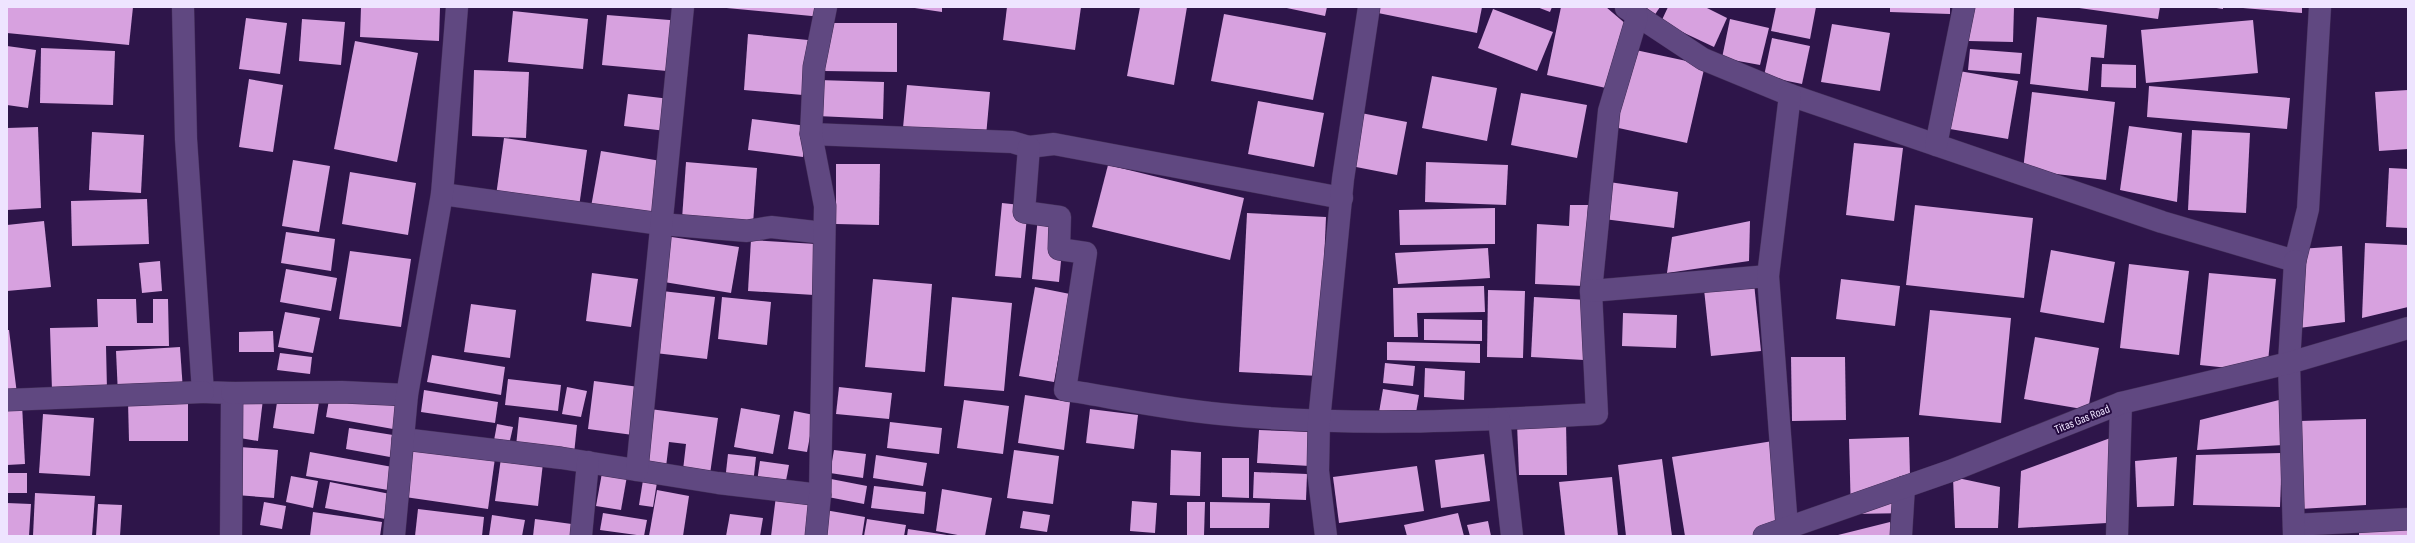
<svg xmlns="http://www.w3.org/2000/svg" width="2415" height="543" viewBox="0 0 2415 543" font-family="'Sofia Sans Condensed',sans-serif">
  <rect width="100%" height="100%" fill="#2e154a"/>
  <g fill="#d7a1df">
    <polygon points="7,7 133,7 129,45 7,33"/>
    <polygon points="361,7 440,7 439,41 360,37"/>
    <polygon points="716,7 823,7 822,17"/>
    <polygon points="908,7 942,7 942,12"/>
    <polygon points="1007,7 1081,7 1075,50 1003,40"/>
    <polygon points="1140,7 1187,7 1174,85 1127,76"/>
    <polygon points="1282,7 1327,7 1325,16"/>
    <polygon points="1379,7 1482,7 1477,33 1378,13"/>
    <polygon points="1537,7 1552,7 1550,12"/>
    <polygon points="1561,7 1606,7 1627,25 1606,88 1547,75"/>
    <polygon points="1646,7 1660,7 1654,16"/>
    <polygon points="1668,7 1705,7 1727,18 1714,47 1661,22"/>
    <polygon points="1776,7 1816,7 1810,39 1771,31"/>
    <polygon points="1890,7 1950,7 1950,14 1890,12"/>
    <polygon points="1970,7 2014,7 2013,42 1969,41"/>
    <polygon points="2072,7 2160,7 2158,19"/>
    <polygon points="2210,7 2223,7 2223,9"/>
    <polygon points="2231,7 2302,7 2302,13"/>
    <polygon points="1493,9 1553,32 1537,71 1478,48"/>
    <polygon points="513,11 588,19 583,69 508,62"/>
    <polygon points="1224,14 1326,33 1313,100 1211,81"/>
    <polygon points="607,15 682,21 678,72 602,65"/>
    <polygon points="2037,17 2107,25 2104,58 2091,57 2088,91 2030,84"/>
    <polygon points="246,18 287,23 280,74 239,69"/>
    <polygon points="302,19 345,22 341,65 299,61"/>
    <polygon points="1730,19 1769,28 1760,65 1722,58"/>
    <polygon points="2253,20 2258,73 2146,83 2141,30"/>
    <polygon points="825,23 897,23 897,72 824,71"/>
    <polygon points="1832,24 1890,33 1880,91 1821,82"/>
    <polygon points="748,34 808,40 803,95 744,90"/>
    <polygon points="1772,38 1810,46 1802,84 1764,76"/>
    <polygon points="355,41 418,53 397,162 334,149"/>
    <polygon points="7,46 36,50 28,108 7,105"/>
    <polygon points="41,48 115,51 113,105 40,103"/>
    <polygon points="1631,49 1705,65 1687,143 1614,127"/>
    <polygon points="1970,49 2022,53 2020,74 1968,70"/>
    <polygon points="2102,64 2136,65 2136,88 2101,87"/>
    <polygon points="474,70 529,72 526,138 472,136"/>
    <polygon points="1959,71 2018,81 2008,139 1950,129"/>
    <polygon points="1432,76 1497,88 1487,141 1422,128"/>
    <polygon points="249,79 283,85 273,152 239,147"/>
    <polygon points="818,80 884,82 883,119 817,116"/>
    <polygon points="907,85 990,92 986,136 903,128"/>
    <polygon points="2149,86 2290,98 2287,129 2147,117"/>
    <polygon points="2408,90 2408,149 2379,151 2375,92"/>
    <polygon points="2032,92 2115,102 2106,180 2023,170"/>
    <polygon points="1521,93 1587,105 1577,158 1511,145"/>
    <polygon points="628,94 670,99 666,131 624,126"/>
    <polygon points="1258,101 1324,113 1314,167 1248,154"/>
    <polygon points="1361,113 1407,122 1397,175 1351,166"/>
    <polygon points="752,119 807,126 803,157 748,150"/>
    <polygon points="2129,126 2182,133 2177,202 2120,190"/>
    <polygon points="38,127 41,208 7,210 7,128"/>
    <polygon points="2192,130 2250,133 2246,213 2188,210"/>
    <polygon points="92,132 144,135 141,193 89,190"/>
    <polygon points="504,138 587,150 578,214 495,203"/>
    <polygon points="1854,143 1903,148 1894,221 1846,215"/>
    <polygon points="601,151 667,162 657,218 591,207"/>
    <polygon points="293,160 330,166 319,232 282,226"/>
    <polygon points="686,162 757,168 753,224 682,219"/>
    <polygon points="1426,162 1508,165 1506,205 1425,202"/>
    <polygon points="836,164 880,164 879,225 836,224"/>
    <polygon points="1108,165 1244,198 1230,260 1092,227"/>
    <polygon points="2389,168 2408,169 2408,228 2386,227"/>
    <polygon points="350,172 416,183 408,235 342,224"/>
    <polygon points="1609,182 1678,192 1674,228 1604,219"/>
    <polygon points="147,199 149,244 72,246 71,201"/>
    <polygon points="1002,203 1028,206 1021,278 995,276"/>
    <polygon points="1570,205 1588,205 1584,286 1535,284 1537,224 1569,226"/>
    <polygon points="1915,205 2033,218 2024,298 1906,285"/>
    <polygon points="1039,206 1066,208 1059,282 1032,279"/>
    <polygon points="1495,208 1495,244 1400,245 1399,210"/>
    <polygon points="1247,213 1326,217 1319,376 1239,372"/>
    <polygon points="44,221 51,287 7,291 7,225"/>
    <polygon points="1750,221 1749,261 1667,273 1672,237"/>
    <polygon points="286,232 335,239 331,271 281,263"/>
    <polygon points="665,236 739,247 731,293 658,281"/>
    <polygon points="751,240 816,244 814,295 748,291"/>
    <polygon points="2365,243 2408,245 2408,307 2362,318"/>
    <polygon points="2342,246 2345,322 2299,328 2300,249"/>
    <polygon points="1488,248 1490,278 1398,284 1395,253"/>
    <polygon points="2051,250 2115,262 2104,323 2040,312"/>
    <polygon points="350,251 411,259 401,327 339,319"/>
    <polygon points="160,261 162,291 142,293 139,263"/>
    <polygon points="2129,264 2189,271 2179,355 2120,348"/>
    <polygon points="286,269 337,278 331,311 280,302"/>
    <polygon points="592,273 638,279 631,327 586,321"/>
    <polygon points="2209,273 2276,279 2267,372 2200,365"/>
    <polygon points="873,279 932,284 925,372 865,367"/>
    <polygon points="1841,279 1900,286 1895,326 1836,319"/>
    <polygon points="1754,283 1761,351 1711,356 1704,289"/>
    <polygon points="1484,286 1485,312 1417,313 1418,337 1394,337 1393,288"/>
    <polygon points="1035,287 1070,294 1054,382 1019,376"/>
    <polygon points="1488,290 1525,291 1523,358 1487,357"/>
    <polygon points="662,291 715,297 707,359 655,353"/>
    <polygon points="722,297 771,302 767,345 718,339"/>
    <polygon points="952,297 1012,303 1004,391 944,386"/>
    <polygon points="1534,297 1588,300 1584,360 1531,357"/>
    <polygon points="97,299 136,299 137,323 153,323 153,299 168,299 169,346 106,346 107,390 52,391 50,328 98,327"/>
    <polygon points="471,304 516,310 510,358 464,352"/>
    <polygon points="1930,310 2011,318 2001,423 1919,415"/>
    <polygon points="285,312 320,318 313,353 278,347"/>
    <polygon points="1623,313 1677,315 1676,348 1622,346"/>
    <polygon points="1424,319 1482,320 1482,341 1424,340"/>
    <polygon points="7,330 9,330 17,394 7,395"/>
    <polygon points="273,331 274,352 239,352 239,332"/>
    <polygon points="2035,337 2099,348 2088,410 2024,399"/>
    <polygon points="1387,342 1480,344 1480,363 1387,360"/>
    <polygon points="180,347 183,391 118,395 116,351"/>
    <polygon points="280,353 312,357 310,374 277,370"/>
    <polygon points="432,355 505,367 501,395 427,382"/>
    <polygon points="1791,357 1845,357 1846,420 1792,421"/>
    <polygon points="1385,363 1415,366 1413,386 1383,383"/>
    <polygon points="1425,368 1465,371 1464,400 1424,397"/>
    <polygon points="508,379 561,385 558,411 505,405"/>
    <polygon points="594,381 639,387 633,435 588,429"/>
    <polygon points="567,387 587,391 581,417 562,414"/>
    <polygon points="839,387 892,393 889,419 836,414"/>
    <polygon points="1383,389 1419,395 1413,430 1377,424"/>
    <polygon points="424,390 498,402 495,423 421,412"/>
    <polygon points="330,394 397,406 393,429 326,417"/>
    <polygon points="1025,395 1070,402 1064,450 1018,443"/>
    <polygon points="239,396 263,399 258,441 234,437"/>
    <polygon points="278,396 319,402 314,434 273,428"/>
    <polygon points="964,400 1009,406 1003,454 957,448"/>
    <polygon points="2279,400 2283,445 2197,450 2200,420"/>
    <polygon points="128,401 188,401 188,441 129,441"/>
    <polygon points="7,404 22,404 25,464 7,465"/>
    <polygon points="741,408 780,415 773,454 734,447"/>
    <polygon points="650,409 718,418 710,474 683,470 686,444 669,442 666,467 642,464"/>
    <polygon points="1090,409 1138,415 1134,449 1086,443"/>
    <polygon points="794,411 814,415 807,452 788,449"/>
    <polygon points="43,414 94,418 90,476 39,473"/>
    <polygon points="519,417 577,425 574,454 516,446"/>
    <polygon points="2366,419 2366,505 2300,509 2300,421"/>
    <polygon points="890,422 942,428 939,454 887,448"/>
    <polygon points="1566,422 1567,475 1519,475 1517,423"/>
    <polygon points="497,424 513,427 508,449 493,446"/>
    <polygon points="349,428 393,435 390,457 346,449"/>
    <polygon points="1259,430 1311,432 1310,466 1257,463"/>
    <polygon points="1909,437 1911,513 1851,514 1849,439"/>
    <polygon points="2113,437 2107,523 2018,528 2021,471"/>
    <polygon points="1773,441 1789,536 1685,536 1672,457"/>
    <polygon points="240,447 278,450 274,498 236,495"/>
    <polygon points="412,447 495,458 488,509 405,497"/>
    <polygon points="834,450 866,454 863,478 830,473"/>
    <polygon points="1014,450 1059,456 1053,504 1007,498"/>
    <polygon points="1171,450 1201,452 1200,496 1170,495"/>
    <polygon points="310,452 398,468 394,491 306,476"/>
    <polygon points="2282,453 2280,507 2193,505 2196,455"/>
    <polygon points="728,454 756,457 753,484 725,481"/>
    <polygon points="1484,454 1490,501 1441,508 1435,460"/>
    <polygon points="876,455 927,463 923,486 873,478"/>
    <polygon points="2177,457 2174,506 2137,507 2135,461"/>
    <polygon points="501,458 543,463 538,506 495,501"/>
    <polygon points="1222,458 1249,458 1249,498 1222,497"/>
    <polygon points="1662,459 1672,536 1626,536 1618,465"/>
    <polygon points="760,461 789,465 785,486 757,482"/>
    <polygon points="1417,466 1424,511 1339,523 1333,477"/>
    <polygon points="1254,472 1307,474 1306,500 1253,498"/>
    <rect x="7" y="473" width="20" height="20"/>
    <polygon points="602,473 627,476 621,510 596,506"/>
    <polygon points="644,474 658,476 653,507 639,505"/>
    <polygon points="291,476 318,481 313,508 286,502"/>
    <polygon points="1612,477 1618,536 1565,536 1559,482"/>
    <polygon points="1953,477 2000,487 1998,528 1955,528"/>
    <polygon points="831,479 867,486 864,504 828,497"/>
    <polygon points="330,482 395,495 391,520 325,508"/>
    <polygon points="874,486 926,492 924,514 871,508"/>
    <polygon points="942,489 992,498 985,536 963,536 936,531"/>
    <polygon points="657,490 689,496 683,536 649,536"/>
    <polygon points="35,493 95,496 92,536 33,536"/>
    <polygon points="776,496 818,501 814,536 771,536"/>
    <polygon points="1132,501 1157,503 1155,533 1130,531"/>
    <polygon points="264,502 286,506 282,529 260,525"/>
    <polygon points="1187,502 1205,502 1204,536 1187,536"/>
    <polygon points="1210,502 1270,503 1269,528 1210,528"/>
    <polygon points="7,503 31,504 29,536 7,536"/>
    <polygon points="98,504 122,505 120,536 96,536"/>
    <polygon points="418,509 484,517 482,536 415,536"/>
    <polygon points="825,510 865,517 862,536 822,536"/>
    <polygon points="1023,511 1050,515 1047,532 1020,528"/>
    <polygon points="313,512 382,522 380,536 310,536"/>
    <polygon points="603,513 647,520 644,536 600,530"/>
    <polygon points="1458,513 1464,536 1407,536 1404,525"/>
    <polygon points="730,514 763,518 760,536 726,536"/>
    <polygon points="492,515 525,520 522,536 489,536"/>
    <polygon points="535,519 579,525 578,536 533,536"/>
    <polygon points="867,519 906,525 904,536 864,536"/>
    <polygon points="1488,521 1491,536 1470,536 1467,525"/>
    <polygon points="1890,522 1895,536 1839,536 1838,535"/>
    <polygon points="2359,525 2408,526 2408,536 2359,536"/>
    <polygon points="908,529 947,535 947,536 907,536"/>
  </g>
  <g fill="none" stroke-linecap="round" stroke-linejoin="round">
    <defs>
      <g id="street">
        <polyline points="183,7 186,139 203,392 232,393 231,536"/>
        <polyline points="1626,8 1703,59 1790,95 2162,222 2295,261 2308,209 2320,7"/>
        <polyline points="811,134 1012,142 1029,147 1054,144 1342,198"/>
        <polyline points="1936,145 1964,7"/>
        <path d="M1029,147L1024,212L1060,217L1059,249L1086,253L1065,390C1116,398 1168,409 1220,414C1345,427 1472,421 1597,414L1591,291L1609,111L1637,17"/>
        <polyline points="442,194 661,224 747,231 771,227 824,233"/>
        <polyline points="1591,291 1768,276"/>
        <polyline points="232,393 342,392 407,395"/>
        <polyline points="7,400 203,392"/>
        <polyline points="1499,419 1512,536"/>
        <polyline points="403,439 561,458 718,483 820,495"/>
        <polyline points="637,470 683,7"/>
        <polyline points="2294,525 2408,519"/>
        <polyline points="1787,527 1768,276 1790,95"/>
        <polyline points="394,536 407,395 442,194 457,7"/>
        <polyline points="581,536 588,462"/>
        <polyline points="816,536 820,495 825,206 811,134 814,67 826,7"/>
        <polyline points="1326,536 1318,471 1319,421 1343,179 1369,7"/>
        <polyline points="1901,536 1904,487"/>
        <polyline points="2117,536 2121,403"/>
        <polyline points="2294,536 2289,363 2295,261"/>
      </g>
      <polyline id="secondary" points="1764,536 1953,470 2121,403 2289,363 2408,328"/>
    </defs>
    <use href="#street" stroke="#422e58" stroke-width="23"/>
    <use href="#secondary" stroke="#422e58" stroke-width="23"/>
    <use href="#street" stroke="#604881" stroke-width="22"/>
    <use href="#secondary" stroke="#604881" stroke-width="22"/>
  </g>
  <g text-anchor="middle" stroke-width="4" stroke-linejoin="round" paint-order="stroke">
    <g font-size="12" fill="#eee4ff" stroke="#240a3f">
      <text transform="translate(2082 419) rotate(-22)" y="4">Titas Gas Road</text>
    </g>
  </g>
  <rect width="2415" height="543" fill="none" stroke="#eee4ff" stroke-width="16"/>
</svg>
